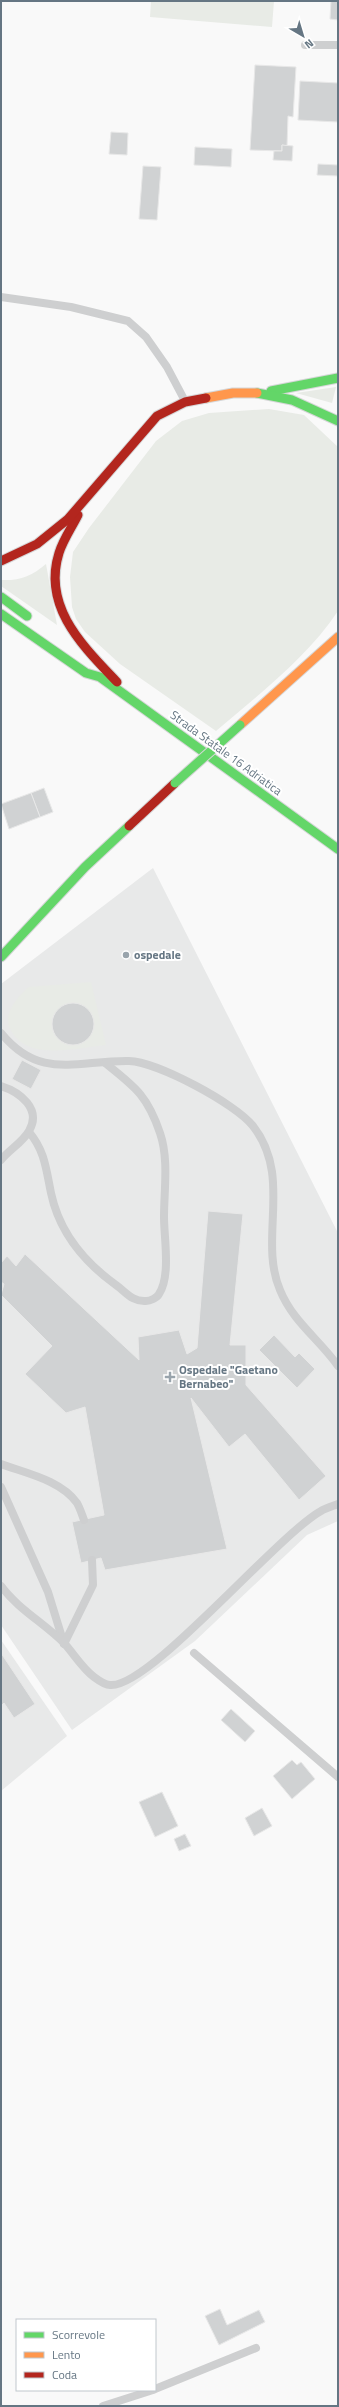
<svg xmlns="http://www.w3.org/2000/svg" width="339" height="2407" viewBox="0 0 339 2407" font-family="'Titillium Web',sans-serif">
  <rect width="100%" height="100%" fill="#f9f9f9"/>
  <g fill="#e8e9e9">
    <polygon points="153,868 338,1233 338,1521 307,1535 195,1641 72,1730 1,1625 1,984"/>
    <polygon points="1,1640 67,1736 1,1791"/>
  </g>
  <g fill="#e8ebe6">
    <polygon points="151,1 274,1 272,27 150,17"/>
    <polygon points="336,387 332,403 296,393"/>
    <path d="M269,409L304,415L338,447V611C306,659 259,694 216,731L120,664L85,632L76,619L72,607L70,577L73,552L89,528L156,441L182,421L209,413Z"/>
    <path d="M46,564L57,625L1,586V580C19,581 32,576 46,564Z"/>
    <path d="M91,982L106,1045C76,1048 23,1063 9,1026C4,1012 19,995 29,987Z"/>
  </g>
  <g fill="#d0d2d3" stroke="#e8e8e8">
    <polygon points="331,1 338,1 338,20 330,19"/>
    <polygon points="255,65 296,67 293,117 288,116 287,146 282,145 282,151 250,150"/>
    <polygon points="300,81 338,83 338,122 298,120"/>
    <polygon points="111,132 128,133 127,155 109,154"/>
    <polygon points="282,145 293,146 292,161 273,160 274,151 282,151"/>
    <polygon points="195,147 232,149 231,167 194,165"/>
    <polygon points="318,164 338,165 338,176 317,175"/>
    <polygon points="143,166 161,167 157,220 139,219"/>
    <polygon points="44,788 53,812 40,817 31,793"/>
    <polygon points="31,793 40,817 9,829 1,804"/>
    <circle cx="73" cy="1024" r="21"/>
    <polygon points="22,1060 41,1070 31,1089 12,1079"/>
    <polygon points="208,1211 243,1214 230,1345 246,1345 246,1385 326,1476 299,1500 245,1434 229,1447 191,1398 227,1549 105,1570 101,1558 81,1563 72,1522 104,1515 85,1407 66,1413 25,1374 52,1346 1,1295 4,1284 1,1282 1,1263 7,1256 16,1266 25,1254 139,1360 138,1337 179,1330 187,1354 197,1348"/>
    <polygon points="274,1335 295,1357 299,1353 315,1369 297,1388 259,1350"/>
    <polygon points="1,1653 35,1704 14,1718 4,1703 1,1706"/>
    <polygon points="231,1709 255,1731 245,1742 221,1720"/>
    <polygon points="292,1760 297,1765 301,1762 315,1779 292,1799 273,1776"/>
    <polygon points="162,1792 178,1826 155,1837 139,1802"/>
    <polygon points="262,1808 272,1826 254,1836 245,1818"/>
    <polygon points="185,1834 191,1846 179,1851 174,1839"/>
    <polygon points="220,2309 227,2325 259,2310 265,2322 219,2345 205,2316"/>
  </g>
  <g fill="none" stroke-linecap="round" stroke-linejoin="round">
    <defs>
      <g id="fast">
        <polyline points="271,391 338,378"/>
        <polyline points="257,393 292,400 338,421"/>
        <polyline points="1,597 27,616"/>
        <polyline points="1,614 86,673 100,677 338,849"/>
        <polyline points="1,957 85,867 129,826"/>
      </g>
      <g id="slow">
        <polyline points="206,398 233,393 257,393"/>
        <polyline points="240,725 338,637"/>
      </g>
      <g id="jam">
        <path d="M78,515C72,527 63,540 59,553C42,607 83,646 117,682"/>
        <polyline points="1,561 37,544 68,519 157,416 185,402 206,398"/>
        <polyline points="129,826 175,783"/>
      </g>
    </defs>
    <use href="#fast" stroke="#d5d6d7" stroke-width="11"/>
    <use href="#slow" stroke="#d5d6d7" stroke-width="11"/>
    <use href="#jam" stroke="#d5d6d7" stroke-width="11"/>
    <g stroke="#cecfd0" stroke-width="8">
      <polyline points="305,45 338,45"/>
      <polyline points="1,297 71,307 128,321 146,337 167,367 185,401"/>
      <path d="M1,1033C40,1081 77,1060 129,1061C158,1062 236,1104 253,1126C293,1177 258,1239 280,1290C293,1322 319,1339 338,1366"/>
      <path d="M1,1086C20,1092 42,1109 29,1131C23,1142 9,1150 1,1160"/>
      <path d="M29,1132C45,1151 46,1169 51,1193C59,1231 84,1262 116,1285C126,1292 132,1302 146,1301C150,1301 157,1298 159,1294C171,1276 164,1238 164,1217C164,1190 169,1159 160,1133C147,1095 135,1087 105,1063"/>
      <path d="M1,1464C25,1473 61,1480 77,1503C80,1508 82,1515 84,1520"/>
      <polyline points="1,1487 48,1592 64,1644"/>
      <path d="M1,1586C18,1609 44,1623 64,1643C74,1654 82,1668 94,1677C98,1680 106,1685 110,1685C149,1689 275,1537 321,1511C326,1508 333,1506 338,1504"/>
      <polyline points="64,1644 93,1585 92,1560"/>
      <polyline points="194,1653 338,1777"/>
      <polyline points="155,2389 256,2348"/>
      <polyline points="103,2406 153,2390"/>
    </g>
    <use href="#fast" stroke="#63d668" stroke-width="9"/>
    <use href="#slow" stroke="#ff974d" stroke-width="9"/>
    <use href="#jam" stroke="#b3261e" stroke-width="9"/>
    <defs>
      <polyline id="fast-bridge" points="175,783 240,725"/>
    </defs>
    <use href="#fast-bridge" stroke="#d5d6d7" stroke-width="11" stroke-linecap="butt"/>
    <use href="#fast-bridge" stroke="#63d668" stroke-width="9"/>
  </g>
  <g fill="#99a4ac" stroke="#fff" stroke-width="1.5">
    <circle cx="126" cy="955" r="4"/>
    <path d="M168 1371h4v4h4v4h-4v4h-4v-4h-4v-4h4z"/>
  </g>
  <g text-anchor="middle" stroke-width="4" stroke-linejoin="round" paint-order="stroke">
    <g font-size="12" fill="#657683" stroke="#fff">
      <text transform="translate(226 753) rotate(36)" y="4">Strada Statale 16 Adriatica</text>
    </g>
    <g font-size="12" font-weight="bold" fill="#657683" stroke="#fff" text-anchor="start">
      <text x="134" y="959">ospedale</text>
      <text x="179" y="1374">Ospedale "Gaetano<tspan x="179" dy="14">Bernabeo"</tspan></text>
    </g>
  </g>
  <rect width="339" height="2407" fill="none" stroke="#657683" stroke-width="4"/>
  <rect x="16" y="2319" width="140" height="72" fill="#ffffff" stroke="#c1c8cd"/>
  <rect x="24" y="2332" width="20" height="6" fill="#63d668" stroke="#c1c8cd"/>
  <text x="52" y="2339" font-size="12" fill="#657683">Scorrevole</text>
  <rect x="24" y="2352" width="20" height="6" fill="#ff974d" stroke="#c1c8cd"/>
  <text x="52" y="2359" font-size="12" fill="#657683">Lento</text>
  <rect x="24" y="2372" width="20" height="6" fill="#b3261e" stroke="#c1c8cd"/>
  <text x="52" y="2379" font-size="12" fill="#657683">Coda</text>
  <g transform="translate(303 36) rotate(142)" stroke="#ffffff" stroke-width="3" paint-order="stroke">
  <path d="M0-3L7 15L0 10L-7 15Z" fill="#657683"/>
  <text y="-6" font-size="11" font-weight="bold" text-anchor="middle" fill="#657683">N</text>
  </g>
</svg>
